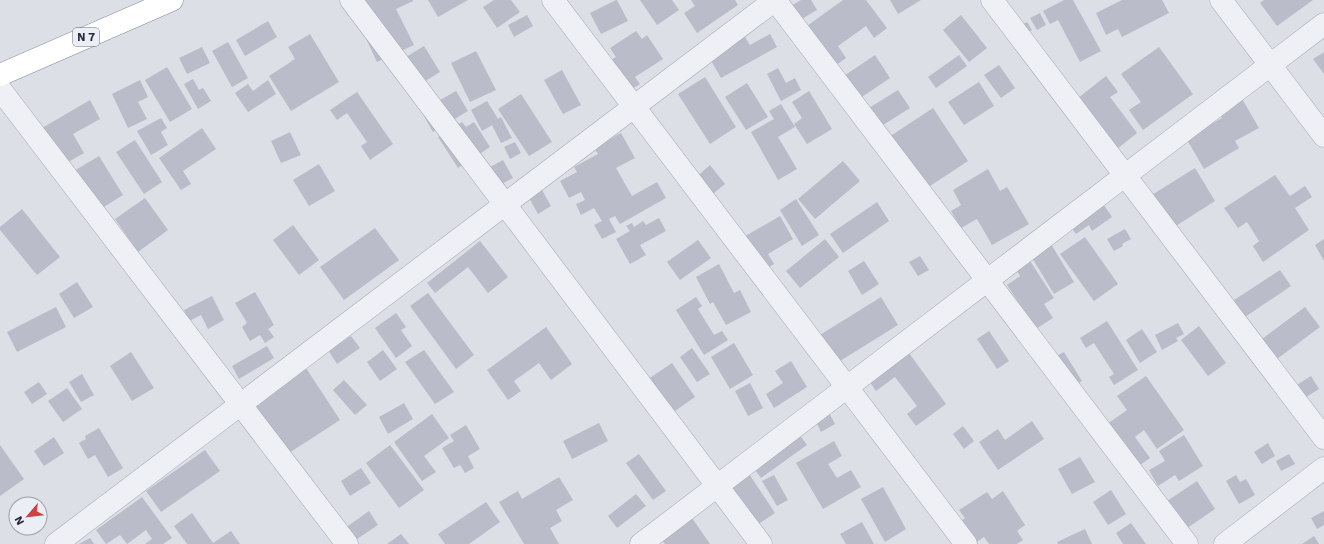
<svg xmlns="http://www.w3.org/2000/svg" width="1324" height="544" viewBox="0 0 1324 544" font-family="'Work Sans',sans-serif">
  <rect width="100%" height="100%" fill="#dcdfe6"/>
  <g fill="#babdc9">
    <polygon points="348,0 413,0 413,1 396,9 414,45 377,62"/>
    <polygon points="428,0 468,0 438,17"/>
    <polygon points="494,0 511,0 520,12 497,28 483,7"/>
    <polygon points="616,0 617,0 628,21 601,34 590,13"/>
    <polygon points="640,0 672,0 679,10 657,25"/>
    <polygon points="691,0 735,0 738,5 697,33 684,13 695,6"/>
    <polygon points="801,0 811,0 817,10 790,26 781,12"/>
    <polygon points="843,0 866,0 887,28 874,38 866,26 838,46 846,58 836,65 807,26"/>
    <polygon points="890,0 921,0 898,14"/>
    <polygon points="1064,0 1073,0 1101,51 1080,62 1058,20 1050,24 1043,11"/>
    <polygon points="1122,0 1162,0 1169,13 1122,37 1118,29 1106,35 1096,13"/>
    <polygon points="1264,0 1313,0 1277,26 1260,3"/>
    <polygon points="1040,13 1046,25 1037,30 1030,18"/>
    <polygon points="527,15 533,26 514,37 508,25"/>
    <polygon points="961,15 987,48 969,62 943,30"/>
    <polygon points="268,21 277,37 245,56 236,40"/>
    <polygon points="1027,22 1032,30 1021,37 1016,28"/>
    <polygon points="636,31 642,39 647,35 663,59 635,77 640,84 621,96 608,62 616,57 610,48"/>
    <polygon points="310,34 339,82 291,111 269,76 295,59 288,47"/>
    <polygon points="770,34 777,47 721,78 709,57 745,37 750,45"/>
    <polygon points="228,42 248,78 232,87 212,51"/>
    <polygon points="424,46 440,72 422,83 393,65"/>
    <polygon points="202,47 210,63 187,74 179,58"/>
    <polygon points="1159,47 1193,94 1143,130 1129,110 1141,102 1121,74"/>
    <polygon points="476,51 496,90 470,102 451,63"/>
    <polygon points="1324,52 1324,74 1313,59"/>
    <polygon points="875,55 890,78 853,103 838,80"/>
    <polygon points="959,55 967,66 936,88 928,77"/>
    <polygon points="999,65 1015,88 1001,98 984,75"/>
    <polygon points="167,67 192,109 170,122 145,80"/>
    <polygon points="778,68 786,83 795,78 801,90 781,101 767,74"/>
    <polygon points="562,70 581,105 563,114 544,80"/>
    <polygon points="1106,76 1118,92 1110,97 1137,133 1112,153 1073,102"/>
    <polygon points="705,77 736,127 710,144 678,94"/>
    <polygon points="193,79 199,90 203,88 211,101 198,109 184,84"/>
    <polygon points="140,80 148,97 138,102 147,119 128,128 112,94"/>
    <polygon points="268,80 276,94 248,112 235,93 248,84 253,91"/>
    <polygon points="979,82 994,106 964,125 948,102"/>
    <polygon points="747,83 768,117 746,130 725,97"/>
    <polygon points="898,90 910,108 880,127 869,108"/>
    <polygon points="456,91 468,111 433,132 421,111"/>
    <polygon points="809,91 832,129 807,144 794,124 802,118 792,102"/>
    <polygon points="357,92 393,144 370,160 361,146 367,142 347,113 337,120 330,110"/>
    <polygon points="521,94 552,142 529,156 498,109"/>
    <polygon points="1241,97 1259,128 1235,141 1239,148 1204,169 1186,138 1222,118 1217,111"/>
    <polygon points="90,100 100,119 73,134 84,153 63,165 42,128"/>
    <polygon points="487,101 498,119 501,117 512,138 501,143 492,125 482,131 471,110"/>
    <polygon points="781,104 795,127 778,137 797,169 778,180 751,132 774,119 769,111"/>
    <polygon points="933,108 968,161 927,188 886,139"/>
    <polygon points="161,118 167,128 161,132 168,145 151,155 137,131"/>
    <polygon points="462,122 466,127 474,122 490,147 458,168 438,137"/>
    <polygon points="202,128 216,149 183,171 191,184 181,190 159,158"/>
    <polygon points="290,132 301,155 281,163 271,141"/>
    <polygon points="621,133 635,158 616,168 632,196 657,182 666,198 620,224 615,216 609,219 616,232 602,239 594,225 602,221 594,208 581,215 576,204 585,200 581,192 569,198 560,181 577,172 574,167 598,154 594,148"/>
    <polygon points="135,140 162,182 144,194 116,152"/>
    <polygon points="515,142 521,153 510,159 504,147"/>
    <polygon points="99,156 123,195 99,210 74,171"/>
    <polygon points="503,160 513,178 488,191 479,173"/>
    <polygon points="843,161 860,181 815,219 798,199"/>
    <polygon points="319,164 335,191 309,206 293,180"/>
    <polygon points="710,165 725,184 709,197 695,178"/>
    <polygon points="1195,168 1215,201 1171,229 1139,203"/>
    <polygon points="988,169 1000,191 1007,187 1029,224 992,245 977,219 961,228 951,211 961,205 953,190"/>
    <polygon points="1275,175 1290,196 1305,186 1312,197 1295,208 1309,230 1263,262 1253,246 1259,241 1247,222 1238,228 1224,208"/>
    <polygon points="542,190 551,206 538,214 529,198"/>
    <polygon points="145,198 168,230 138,252 115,219"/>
    <polygon points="796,199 819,235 802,246 780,210"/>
    <polygon points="1101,201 1112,217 1092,231 1089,225 1076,234 1069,224"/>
    <polygon points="877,202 889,221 843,253 830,234"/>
    <polygon points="22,209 60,257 37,275 0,230 0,227"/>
    <polygon points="780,216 793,239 768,254 774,264 765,270 742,238"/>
    <polygon points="659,218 666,231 640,245 646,255 630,264 616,239 630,231 626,226 632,223 634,227 643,221 646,225"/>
    <polygon points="293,225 319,260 299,275 273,240"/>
    <polygon points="375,228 399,260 344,300 320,267"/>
    <polygon points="1125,229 1131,239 1122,244 1123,246 1114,251 1107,239"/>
    <polygon points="1085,237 1118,284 1094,301 1060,254"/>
    <polygon points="825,239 839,257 800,288 786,271"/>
    <polygon points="1324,239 1324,261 1315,245"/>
    <polygon points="698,240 711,258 680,280 667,262"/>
    <polygon points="480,241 508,277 488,293 468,267 435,293 427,283"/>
    <polygon points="1051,244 1074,282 1054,294 1031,256"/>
    <polygon points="1023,250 1054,298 1044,304 1053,318 1036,329 1007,285 1020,276 1009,259"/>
    <polygon points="920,256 929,270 918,276 909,262"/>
    <polygon points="864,261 879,284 862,295 848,271"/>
    <polygon points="719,264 734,293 740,290 751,312 726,325 713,302 710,304 696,277"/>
    <polygon points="1280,270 1291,286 1245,317 1234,300"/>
    <polygon points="77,282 93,307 74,318 59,294"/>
    <polygon points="255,292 274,325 268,329 274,337 265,343 260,335 250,341 242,327 247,323 235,303"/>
    <polygon points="428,293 474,355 456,369 410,306"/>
    <polygon points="212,296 224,320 208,329 201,315 189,321 184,310"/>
    <polygon points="696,297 702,306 698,309 714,335 722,331 728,340 704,355 676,310"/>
    <polygon points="881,297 898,325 832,366 815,338"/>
    <polygon points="56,307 66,327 17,352 7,332"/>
    <polygon points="1305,307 1320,327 1277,359 1262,339"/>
    <polygon points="396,313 406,327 401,330 412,346 396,358 375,328"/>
    <polygon points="1107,321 1138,370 1114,385 1109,377 1114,374 1094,343 1086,348 1080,338"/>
    <polygon points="1178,323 1184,334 1176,338 1178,341 1162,350 1155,335"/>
    <polygon points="1199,326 1226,363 1208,376 1181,340"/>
    <polygon points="546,327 572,364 551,380 539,363 514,381 521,391 508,400 487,370"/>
    <polygon points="1142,329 1157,352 1140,363 1126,340"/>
    <polygon points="989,331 1009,361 997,369 977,339"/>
    <polygon points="351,336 360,348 337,364 328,350"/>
    <polygon points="734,343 753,375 730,389 711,357"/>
    <polygon points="267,346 274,358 239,379 232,366"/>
    <polygon points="692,348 710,374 697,382 680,357"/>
    <polygon points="383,350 397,369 380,381 367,362"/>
    <polygon points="424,350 454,392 435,404 405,362"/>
    <polygon points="131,352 154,388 132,401 110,366"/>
    <polygon points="1064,352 1082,381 1067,391 1049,360"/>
    <polygon points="909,353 946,404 916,426 907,414 917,406 895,377 876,391 870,382"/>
    <polygon points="791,361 807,387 774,408 766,394 783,383 775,371"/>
    <polygon points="672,363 695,397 659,422 635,388"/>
    <polygon points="306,368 340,420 289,453 275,432 261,441 241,410"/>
    <polygon points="82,374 94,395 81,402 69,382"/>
    <polygon points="1146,376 1184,430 1157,449 1144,430 1135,437 1150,458 1130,472 1100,429 1127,410 1117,396"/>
    <polygon points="1311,376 1319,389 1295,404 1287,391"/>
    <polygon points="344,380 367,405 355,415 333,390"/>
    <polygon points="39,382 47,394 32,404 24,392"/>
    <polygon points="750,383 763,408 748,416 735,391"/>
    <polygon points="67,388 82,409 63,422 48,401"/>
    <polygon points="404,403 413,419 388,434 379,417"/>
    <polygon points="828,411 835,424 821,432 814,418"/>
    <polygon points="432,414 449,438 424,456 436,472 422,481 394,442"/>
    <polygon points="1032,421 1044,439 998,470 979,442 998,429 1005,440"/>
    <polygon points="599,423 608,441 572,459 563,441"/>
    <polygon points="466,425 480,449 468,456 474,468 465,473 460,465 454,468 442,448 454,441 450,435"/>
    <polygon points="963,426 974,441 964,449 953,434"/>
    <polygon points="99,428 123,468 108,477 95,455 88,459 79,443 86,439 85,436"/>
    <polygon points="799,434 807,445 761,478 753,467"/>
    <polygon points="1184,435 1203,466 1179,481 1175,475 1158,486 1149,470 1165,461 1159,451"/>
    <polygon points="54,437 64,453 44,466 34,451"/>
    <polygon points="834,441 842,456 828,464 837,478 851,470 861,487 823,509 796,463"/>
    <polygon points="1268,443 1275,456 1262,464 1254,452"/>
    <polygon points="0,445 24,479 0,496"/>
    <polygon points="390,445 424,490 399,508 366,463"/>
    <polygon points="205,450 220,471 161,512 146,491"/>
    <polygon points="639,454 666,491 653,500 626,463"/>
    <polygon points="1289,454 1295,464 1281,471 1276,461"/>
    <polygon points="1080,457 1095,482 1072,494 1058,469"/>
    <polygon points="361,468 371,483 350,496 341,481"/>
    <polygon points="749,474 775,513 748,531 722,492"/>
    <polygon points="774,475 788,500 777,506 762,481"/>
    <polygon points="1236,475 1240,482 1246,479 1255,495 1239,504 1226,481"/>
    <polygon points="559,477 573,500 556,510 562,521 550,528 559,544 524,544 499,502 518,491 522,499"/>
    <polygon points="1197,481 1215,509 1177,535 1158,507"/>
    <polygon points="883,487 906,529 885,542 861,499"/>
    <polygon points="1111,490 1126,514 1108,525 1093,502"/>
    <polygon points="1003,491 1025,525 1017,531 1023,540 1017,544 989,544 984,537 974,544 958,523 965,518 959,510 987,492 992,499"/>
    <polygon points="636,494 646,506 617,528 608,516"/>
    <polygon points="142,497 172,538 163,544 145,544 152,539 146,530 127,544 120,535 106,544 96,530"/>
    <polygon points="486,502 500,522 469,544 445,544 438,534"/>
    <polygon points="369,511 378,525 354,541 345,528"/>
    <polygon points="1324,511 1324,525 1317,529 1311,518"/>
    <polygon points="192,513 213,543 231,531 240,544 187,544 174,526"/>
    <polygon points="692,518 710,544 665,544 662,540"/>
    <polygon points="862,522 874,544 846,544 840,534"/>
    <polygon points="1131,523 1146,544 1123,544 1116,533"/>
    <polygon points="1085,529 1092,544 1058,544 1057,542"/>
    <polygon points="401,534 409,544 387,544"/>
    <polygon points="1314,536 1319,544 1302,544"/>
    <polygon points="90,538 94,544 79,544"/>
  </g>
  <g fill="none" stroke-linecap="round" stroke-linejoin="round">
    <defs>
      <g id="minor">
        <polyline points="351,0 761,544"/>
        <polyline points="553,0 966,544"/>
        <polyline points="775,0 1187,544"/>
        <polyline points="992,0 1324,438"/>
        <polyline points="1221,0 1324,136"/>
        <polyline points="0,89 347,544"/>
        <polyline points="56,544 775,0"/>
        <polyline points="641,544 1324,24"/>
        <polyline points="1225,544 1324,468"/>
      </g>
      <polyline id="highway" points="0,75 172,0"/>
    </defs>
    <use href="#minor" stroke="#a5a9b3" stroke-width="23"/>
    <use href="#highway" stroke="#848a9c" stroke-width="23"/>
    <use href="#minor" stroke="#eff0f5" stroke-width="22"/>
    <use href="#highway" stroke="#fff" stroke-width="22"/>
  </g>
  <g text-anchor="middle" stroke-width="3" stroke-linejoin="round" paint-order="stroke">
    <rect fill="#ebeef4" stroke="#616673" stroke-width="1" x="73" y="28" width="26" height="18" rx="3"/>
    <g font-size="11" font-weight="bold" fill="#262b3c">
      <text x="86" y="41">N 7</text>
    </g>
  </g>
  <g transform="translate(28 516) rotate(242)"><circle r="19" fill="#ebeef4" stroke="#9ca0aa"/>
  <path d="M0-3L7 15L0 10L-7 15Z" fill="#cb4241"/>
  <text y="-6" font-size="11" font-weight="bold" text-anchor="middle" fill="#262b3c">N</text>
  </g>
</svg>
